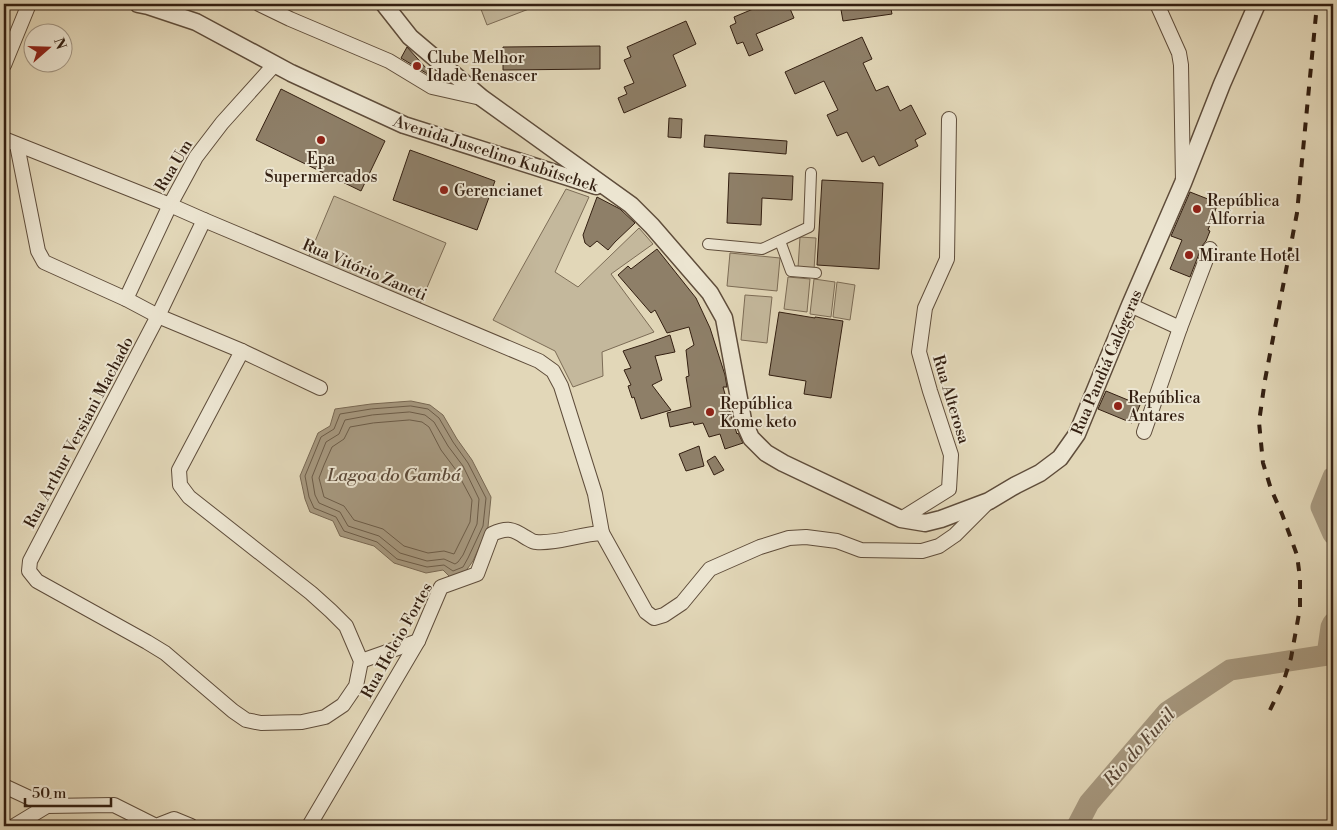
<svg xmlns="http://www.w3.org/2000/svg" width="1337" height="830" viewBox="0 0 1337 830" font-family="'Libre Bodoni',serif">
  <rect width="100%" height="100%" fill="#e2d7b8"/>
  <filter id="stains"><feTurbulence type="fractalNoise" baseFrequency=".004" numOctaves="4"/><feColorMatrix values="0 0 0 0 .2 0 0 0 0 .09 0 0 0 0 .02 0 0 0 .5 -.17"/></filter>
  <radialGradient id="worn" r=".72"><stop offset=".6" stop-color="#630" stop-opacity="0"/><stop offset="1" stop-color="#630" stop-opacity=".3"/></radialGradient>
  <g fill="#c4b89c" stroke="#7c6c56">
    <polygon points="479,4 542,4 487,25"/>
    <polygon points="566,189 589,197 555,272 578,287 639,228 653,244 611,274 654,332 602,352 603,376 573,387 555,351 493,320"/>
    <polygon points="334,196 446,243 420,304 308,258"/>
    <polygon points="800,237 816,238 814,270 798,268"/>
    <polygon points="730,253 780,258 777,291 727,286"/>
    <polygon points="788,277 810,279 807,312 784,309"/>
    <polygon points="814,279 835,282 831,317 810,314"/>
    <polygon points="837,282 855,285 850,320 833,317"/>
    <polygon points="745,295 772,297 767,343 741,340"/>
  </g>
  <polygon fill="#a6987f" stroke="#786853" points="411,401 430,405 443,415 457,439 472,460 491,497 488,527 473,561 465,572 450,577 443,570 426,573 394,563 374,546 340,536 333,521 310,512 305,499 300,476 318,433 330,426 335,409 371,404"/>
  <g fill="none" stroke-linecap="round" stroke-linejoin="round">
    <g stroke="#6c5c48" stroke-width="1">
      <polygon points="411,406 428,409 439,418 453,442 468,463 486,498 483,526 468,558 463,567 453,571 444,565 427,567 397,559 377,542 344,531 336,517 314,508 309,497 305,476 321,437 334,429 340,414 371,409"/>
      <polygon points="410,412 425,415 434,422 448,446 463,466 479,499 477,524 463,555 458,562 455,564 444,559 427,561 400,553 379,536 348,526 340,512 319,503 315,495 312,477 326,442 339,434 345,420 372,415"/>
      <polygon points="410,420 422,422 429,427 441,450 456,470 472,500 470,522 454,554 444,551 428,553 404,546 383,529 354,520 344,506 324,497 319,478 324,465 332,447 344,439 350,427 373,423"/>
    </g>
    <g stroke="#a6987f" stroke-width="21">
      <polyline points="1333,477 1321,507 1333,534"/>
      <polyline points="1077,826 1089,803 1167,712 1230,670 1327,655 1331,627 1333,623"/>
    </g>
  </g>
  <g fill="#8e7f68" stroke="#331f11">
    <polygon points="765,4 788,4 794,18 756,34 763,50 749,56 743,42 737,44 730,26 736,23 734,17"/>
    <polygon points="840,4 890,4 892,14 843,21"/>
    <polygon points="686,21 696,44 673,55 686,86 624,113 618,98 627,94 624,87 634,83 624,60 631,57 627,47"/>
    <polygon points="862,37 872,59 863,63 876,91 888,86 900,111 911,105 926,134 915,140 918,146 879,166 874,156 862,162 847,132 837,136 827,115 838,110 824,81 795,94 785,72"/>
    <polygon points="600,46 600,69 503,70 503,47"/>
    <polygon points="407,47 436,79 401,58"/>
    <polygon points="281,89 385,141 361,191 256,140"/>
    <polygon points="669,118 682,119 681,138 668,137"/>
    <polygon points="705,135 787,141 786,154 704,147"/>
    <polygon points="410,150 495,181 477,230 393,200"/>
    <polygon points="729,173 793,176 792,200 762,198 761,225 727,223"/>
    <polygon points="822,180 883,183 879,269 817,265"/>
    <polygon points="1190,192 1218,203 1208,230 1210,231 1206,241 1202,246 1190,277 1170,269 1182,240 1171,236"/>
    <polygon points="597,197 620,209 635,223 615,242 608,250 597,241 590,247 585,243 583,235"/>
    <polygon points="657,249 696,298 710,328 725,375 727,387 723,387 731,415 737,434 738,433 743,443 725,449 720,434 709,437 703,423 694,425 693,422 670,427 667,413 691,407 686,377 689,376 686,350 694,345 689,327 667,333 655,310 651,313 618,275 628,266 631,269"/>
    <polygon points="779,312 815,318 815,317 843,321 831,398 804,394 806,381 769,375"/>
    <polygon points="670,335 675,352 655,356 662,380 652,385 671,410 641,419 634,397 632,398 628,386 631,385 624,370 631,368 623,351 648,343"/>
    <polygon points="1106,391 1140,405 1132,423 1098,409"/>
    <polygon points="699,446 704,466 686,471 679,454"/>
    <polygon points="715,456 724,470 714,475 707,461"/>
  </g>
  <g fill="none" stroke-linecap="round" stroke-linejoin="round">
    <defs>
      <g id="pedestrian">
        <polyline points="780,241 791,271 816,273"/>
        <polyline points="708,244 762,249 809,227 811,173"/>
      </g>
      <g id="minor">
        <polyline points="259,4 290,19 389,61 432,87 481,98"/>
        <polyline points="1157,4 1179,53 1181,65 1183,181"/>
        <polyline points="4,65 29,4"/>
        <polyline points="4,139 170,205 204,220 539,361 553,371 561,386 595,494 602,533"/>
        <polyline points="17,145 38,251 44,262 126,299 158,316 242,351 320,388"/>
        <polyline points="204,220 158,316 30,561 29,571 37,581 147,642 165,653 233,711 246,720 261,723 302,722 325,717 343,705 356,686 361,661 346,626 331,611 311,593 189,497 180,485 179,470 242,351"/>
        <polyline points="126,299 170,205 196,157 222,123 275,64"/>
        <polyline points="1130,305 1180,328"/>
        <polyline points="1144,432 1180,328 1210,249"/>
        <polyline points="901,519 949,489 951,455 930,391 919,352 925,308 947,259 949,119"/>
        <polyline points="361,661 418,641"/>
        <polyline points="4,786 47,806"/>
        <polyline points="14,826 47,806 114,805 156,826 174,819 191,826"/>
        <path d="M309,826L418,641L441,587L477,574L492,534C507,527 513,529 525,537C529,539 532,542 536,542C558,544 579,534 602,533L646,612L654,618L664,615L682,603L710,569L760,547L789,538L806,537L837,541L861,550L922,551L939,546L955,535L988,502"/>
      </g>
      <g id="tertiary">
        <polyline points="138,4 148,6 196,22 291,73 404,125 596,186"/>
        <polyline points="384,4 410,37 482,98 631,205 652,226 710,293 724,318 743,420 751,438 766,453 783,463 901,519 925,523 941,519 989,501 1016,485 1040,473 1060,458 1077,434 1130,305 1183,183 1222,84 1257,4"/>
      </g>
    </defs>
    <use href="#pedestrian" stroke="#5f4d3b" stroke-width="12"/>
    <use href="#minor" stroke="#5f4d3b" stroke-width="16"/>
    <use href="#tertiary" stroke="#5f4d3b" stroke-width="19"/>
    <use href="#pedestrian" stroke="#ece5d1" stroke-width="10"/>
    <use href="#minor" stroke="#ece5d1" stroke-width="14"/>
    <use href="#tertiary" stroke="#ece5d1" stroke-width="16"/>
    <polyline stroke="#331f11" stroke-width="4" stroke-dasharray="9 9" stroke-linecap="butt" points="1270,710 1283,683 1291,658 1300,608 1300,578 1297,555 1282,514 1271,489 1263,463 1259,422 1265,380 1297,213 1317,4"/>
  </g>
  <g fill="#8f2418" stroke="#ece5d1" stroke-width="2">
    <circle cx="417" cy="66" r="5"/>
    <circle cx="321" cy="140" r="5"/>
    <circle cx="444" cy="190" r="5"/>
    <circle cx="1197" cy="209" r="5"/>
    <circle cx="1189" cy="255" r="5"/>
    <circle cx="1118" cy="406" r="5"/>
    <circle cx="710" cy="412" r="5"/>
  </g>
  <g text-anchor="middle" stroke-width="4" stroke-linejoin="round" paint-order="stroke">
    <g font-size="16" fill="#331f11" stroke="#ece5d1" text-anchor="start">
      <text x="427" y="63">Clube Melhor<tspan x="427" dy="18">Idade Renascer</tspan></text>
      <text x="321" y="164" text-anchor="middle">Epa<tspan x="321" dy="18">Supermercados</tspan></text>
      <text x="454" y="196">Gerencianet</text>
      <text x="1207" y="206">República<tspan x="1207" dy="18">Alforria</tspan></text>
      <text x="1199" y="261">Mirante Hotel</text>
      <text x="1128" y="403">República<tspan x="1128" dy="18">Antares</tspan></text>
      <text x="720" y="409">República<tspan x="720" dy="18">Kome keto</tspan></text>
    </g>
    <g font-size="16" fill="#331f11" stroke="#ece5d1">
      <text transform="translate(496 153) rotate(18)" y="6">Avenida Juscelino Kubitschek</text>
      <text transform="translate(173 165) rotate(-59)" y="6">Rua Um</text>
      <text transform="translate(365 269) rotate(23)" y="6">Rua Vitório Zaneti</text>
      <text transform="translate(1106 362) rotate(-67)" y="6">Rua Pandiá Calógeras</text>
      <text transform="translate(952 399) rotate(73)" y="6">Rua Alterosa</text>
      <text transform="translate(78 432) rotate(-62)" y="6">Rua Arthur Versiani Machado</text>
      <text transform="translate(396 640) rotate(-61)" y="6">Rua Helcio Fortes</text>
    </g>
    <g font-size="18" font-style="italic" fill="#5b4938" stroke="#ece5d1">
      <text x="394" y="481">Lagoa do Gambá</text>
      <text transform="translate(1139 747) rotate(-48)" y="6">Rio do Funil</text>
    </g>
  </g>
  <rect width="1337" height="830" fill="none" stroke="#e2d7b8" stroke-width="20"/>
  <rect x="5" y="5" width="1327" height="820" fill="none" stroke="#331f11" stroke-width="2.5"/>
  <rect x="10" y="10" width="1317" height="810" fill="none" stroke="#331f11"/>
  <g transform="translate(48 48) rotate(70)"><circle r="24" fill="#ece5d1" stroke="#a29684"/>
  <path d="M0-4L9 19L0 12L-9 19Z" fill="#8f2418"/>
  <text y="-8" font-size="14" font-weight="bold" text-anchor="middle" fill="#331f11">N</text>
  </g>
  <path d="M25 798v8h86v-8" fill="none" stroke="#331f11" stroke-width="2.5"/>
  <text x="32" y="798" font-size="15" fill="#331f11" stroke="#ece5d1" stroke-width="4" paint-order="stroke">50 m</text>
  <rect width="100%" height="100%" filter="url(#stains)"/>
  <rect width="100%" height="100%" fill="url(#worn)"/>
</svg>
